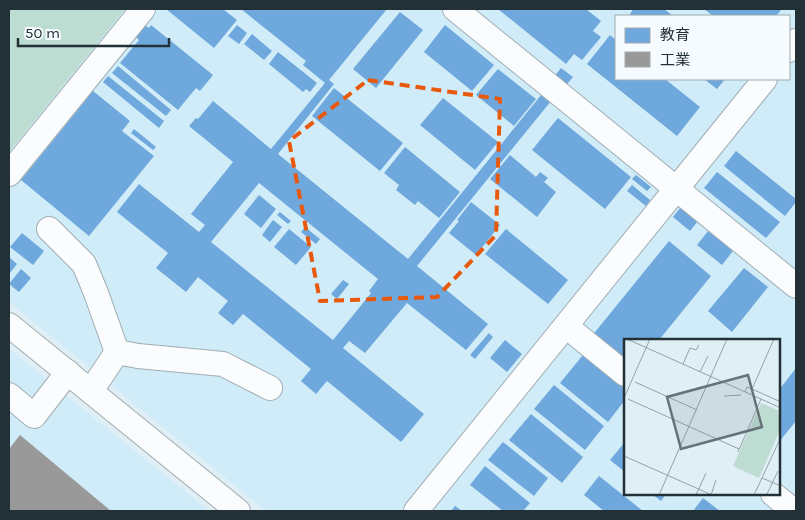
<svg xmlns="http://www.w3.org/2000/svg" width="805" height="520" viewBox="0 0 805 520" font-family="Karla,'Noto Sans JP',sans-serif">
  <rect width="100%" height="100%" fill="#e0eef5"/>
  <g fill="#d0ecf9" fill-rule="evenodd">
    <path d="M9,9H796V511H266L9,302ZM616,16H789V79H616ZM625,340H779V494H625Z"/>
    <polygon points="9,349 209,511 9,511"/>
  </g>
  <polygon fill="#bddcd2" points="9,9 125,9 9,152"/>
  <g fill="#6fa8dc" fill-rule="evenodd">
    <polygon points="166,9 223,9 237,20 214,48"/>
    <path d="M241,9H387L329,80L334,84L278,154L408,259L542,94L541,93L561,68L573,77L552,102L551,101L417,266L488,324L466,350L407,303L365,353L349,341L343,348L424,414L401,442L327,381L316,394L301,381L311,369L243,314L233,325L218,313L228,301L198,277L186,292L156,268L168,253L117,212L139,184L199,232L205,225L191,214L233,162L189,126L196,118L198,119L213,101L271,149L325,83L303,65L306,61ZM259,183L378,279L369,291L371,293L333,340L211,242Z"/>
    <polygon points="498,9 586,9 601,21 593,31 601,37 582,60 574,54 566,64"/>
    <polygon points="633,9 664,9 673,16 629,16"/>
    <polygon points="704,9 782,9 776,16 713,16"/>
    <polygon points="400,12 423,30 376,88 353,69"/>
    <polygon points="143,24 149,28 151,25 213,75 200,91 196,88 178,110 120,63 139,40 134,35"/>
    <polygon points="237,25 247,33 239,44 228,36"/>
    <polygon points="445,25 494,65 472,91 424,52"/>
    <polygon points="252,34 272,51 264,60 244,44"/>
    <polygon points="610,35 616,40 616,79 665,79 700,107 677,136 587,64"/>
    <polygon points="278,52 317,83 310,92 306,89 303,92 269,64"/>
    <polygon points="118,66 171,110 166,116 112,73"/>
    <polygon points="498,69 536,99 514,126 476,95"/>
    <polygon points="108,76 164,121 159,128 103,82"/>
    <polygon points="704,79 725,79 717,89"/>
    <polygon points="334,88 403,143 380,171 312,116"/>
    <polygon points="93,91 130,121 122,131 154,156 89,236 21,180"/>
    <polygon points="443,98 498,142 475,170 420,125"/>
    <polygon points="558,118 631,177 605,209 532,150"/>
    <polygon points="134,129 156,147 153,150 131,133"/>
    <polygon points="405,147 460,192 439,218 418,201 415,205 396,190 399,185 384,173"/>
    <polygon points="736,151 796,199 796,202 785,216 724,166"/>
    <polygon points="510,155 536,177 540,172 548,178 544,182 556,192 537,217 490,179"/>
    <polygon points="717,172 780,222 766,238 704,188"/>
    <polygon points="636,175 651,187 647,191 632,179"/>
    <polygon points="632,185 650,200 646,206 627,191"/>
    <polygon points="259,195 276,209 261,228 244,214"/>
    <polygon points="471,202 500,225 476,255 449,233 459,221 457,220"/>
    <polygon points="681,207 698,221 690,231 673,217"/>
    <polygon points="280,212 291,221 288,224 277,215"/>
    <polygon points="273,220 282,227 270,242 262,235"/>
    <polygon points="305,227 320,239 316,244 301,232"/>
    <polygon points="289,229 311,247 296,265 274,247"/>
    <polygon points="506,229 568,280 548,304 485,254"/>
    <polygon points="708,231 733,251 722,265 697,245"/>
    <polygon points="22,233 44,251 33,265 10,247"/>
    <polygon points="669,241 711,276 659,340 625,340 625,364 591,337"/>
    <polygon points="9,257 17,264 9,274"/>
    <polygon points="744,268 768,287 732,332 708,311"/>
    <polygon points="21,269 31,278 19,292 9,284"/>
    <polygon points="343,280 349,284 337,299 331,294"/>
    <polygon points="489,333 493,337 475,359 470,355"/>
    <polygon points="505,340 522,354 507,372 490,358"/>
    <polygon points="583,355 625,388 625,400 608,422 560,383"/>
    <polygon points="796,368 796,421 779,442 779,390"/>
    <polygon points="554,385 604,426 585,450 534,409"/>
    <polygon points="531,414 583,457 562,483 509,440"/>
    <polygon points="503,442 548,478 534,496 488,460"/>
    <polygon points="625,442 625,472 610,460"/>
    <polygon points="485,466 530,503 523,511 503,511 470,485"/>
    <polygon points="599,476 643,511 604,511 584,495"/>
    <polygon points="652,494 666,494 661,501"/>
    <polygon points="703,498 720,511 693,511"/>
    <polygon points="455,506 462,511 451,511"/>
  </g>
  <polygon fill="#999" points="20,435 111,511 9,511 9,449"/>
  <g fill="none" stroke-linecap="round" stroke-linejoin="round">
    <defs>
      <g id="minor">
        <polyline points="455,9 796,286"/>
        <polyline points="789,50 796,41"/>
        <polyline points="9,174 143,9"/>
        <polyline points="49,229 84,264 96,293 117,352"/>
        <polyline points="9,325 238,511"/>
        <polyline points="566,326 625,374"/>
        <polyline points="117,352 138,356 223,364 270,388"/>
        <polyline points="91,391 117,352"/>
        <polyline points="9,395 34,416 68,372"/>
        <polyline points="773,494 794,511"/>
        <polyline points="416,511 765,79"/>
      </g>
    </defs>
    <use href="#minor" stroke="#a1adb2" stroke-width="26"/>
    <use href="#minor" stroke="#fafcfe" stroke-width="24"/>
  </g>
  <path fill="none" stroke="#e8590c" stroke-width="4" stroke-dasharray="10 6" stroke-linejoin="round" d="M368,80L500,99L496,235L437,297L320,301L289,141Z"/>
  <g transform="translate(624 339)">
    <rect width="156" height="156" fill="#e0eef5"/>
    <path d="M137,64L156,72V91L135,139L109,127Z" fill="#bddcd2"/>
    <path fill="none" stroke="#94a2a8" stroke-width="1" d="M3,0L157,69M59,25L66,9L72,11L75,6M76,33L84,17M11,43L73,71M128,50L157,63M121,53L123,48L128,50L150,0M100,57L117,56M0,59L26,0M4,60L115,110M114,113L137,60M0,117L88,156M138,139L157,147M143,155L154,132M35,156L103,0M72,156L82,134M87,156L92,141M130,156L157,98"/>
    <path fill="#657278" fill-opacity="0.15" stroke="#657278" stroke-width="2.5" d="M124,36L138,88L57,110L43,58Z"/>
    <rect width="156" height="156" fill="none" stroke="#233035" stroke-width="2.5"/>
  </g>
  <rect width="805" height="520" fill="none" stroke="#233035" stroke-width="20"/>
  <rect x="615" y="15" width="175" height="65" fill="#f5fbfe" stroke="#a1aaae"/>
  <rect x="625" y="28" width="25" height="15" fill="#6fa8dc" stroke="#a1aaae"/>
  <text x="660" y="40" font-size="15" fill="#233035">教育</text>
  <rect x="625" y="52" width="25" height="15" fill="#999999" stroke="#a1aaae"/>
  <text x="660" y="65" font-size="15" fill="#233035">工業</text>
  <path d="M18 38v8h151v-8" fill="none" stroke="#233035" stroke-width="2.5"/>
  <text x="25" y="38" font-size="15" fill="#233035" stroke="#f5fbfe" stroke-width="4" paint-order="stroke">50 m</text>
</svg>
